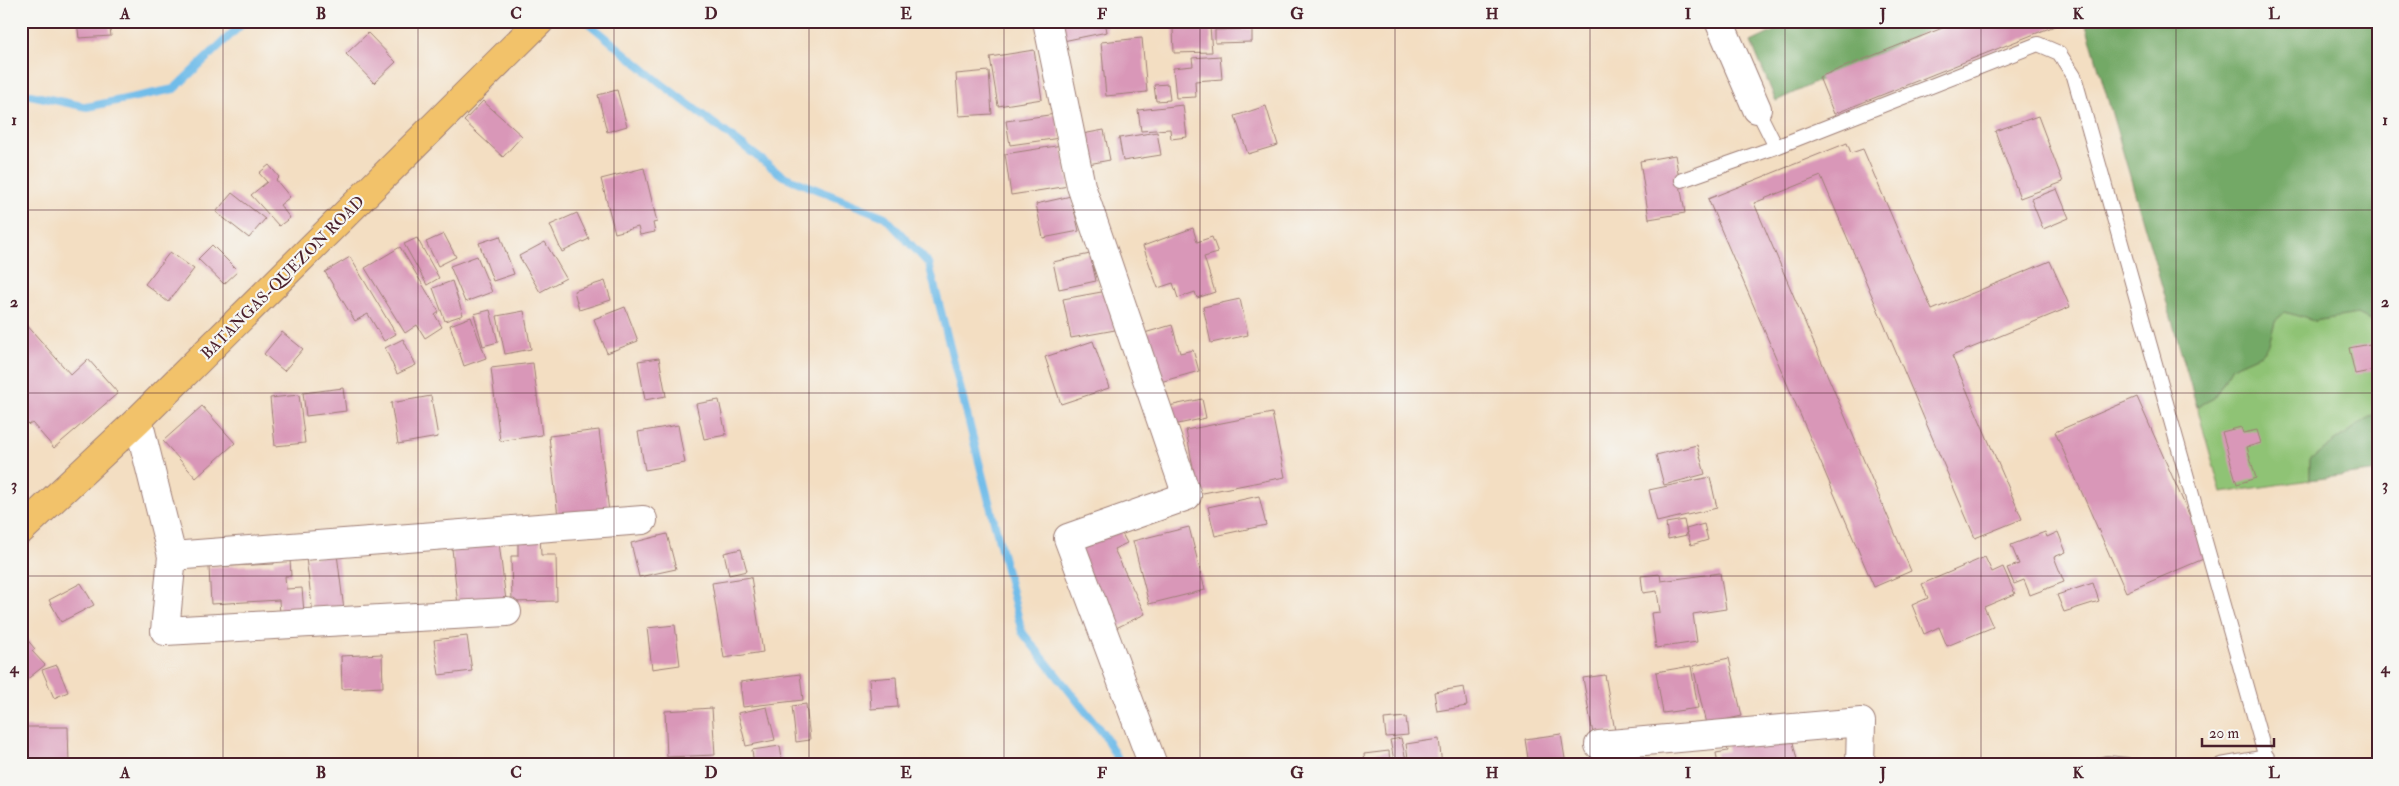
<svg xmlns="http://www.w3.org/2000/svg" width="2399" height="786" viewBox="0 0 2399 786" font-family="'IM FELL Double Pica',serif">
  <rect width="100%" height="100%" fill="#f6f6f2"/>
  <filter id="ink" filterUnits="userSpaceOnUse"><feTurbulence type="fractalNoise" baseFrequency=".02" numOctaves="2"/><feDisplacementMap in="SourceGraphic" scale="10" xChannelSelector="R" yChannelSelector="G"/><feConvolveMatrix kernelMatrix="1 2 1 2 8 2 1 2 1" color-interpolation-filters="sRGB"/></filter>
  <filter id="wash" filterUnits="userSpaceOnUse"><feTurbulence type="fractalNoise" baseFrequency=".0096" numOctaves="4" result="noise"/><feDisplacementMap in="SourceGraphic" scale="20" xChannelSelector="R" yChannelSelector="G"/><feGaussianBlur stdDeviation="1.12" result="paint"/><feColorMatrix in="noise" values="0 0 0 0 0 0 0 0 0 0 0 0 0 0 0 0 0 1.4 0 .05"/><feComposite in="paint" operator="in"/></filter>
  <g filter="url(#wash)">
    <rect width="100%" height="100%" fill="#f3dec2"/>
    <polygon fill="#8fc375" stroke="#6c7150" points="2285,312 2314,321 2358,314 2378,324 2378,411 2310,459 2310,480 2221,493 2197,407 2214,398 2232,367 2261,354 2269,344 2275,321"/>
    <g fill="#73a966" stroke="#5e6448">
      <polygon points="1795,21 1947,21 1776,101 1751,42"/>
      <polygon points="2085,21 2378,21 2378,324 2358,314 2314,321 2285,312 2275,321 2269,344 2261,354 2232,367 2214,398 2197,407"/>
      <polygon points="2378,411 2378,471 2310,480 2310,459"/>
    </g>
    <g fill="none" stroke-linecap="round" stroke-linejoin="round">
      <g stroke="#70bce9" stroke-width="8">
        <polyline points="586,21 663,85 783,176 885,217 929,264 1022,632 1103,733 1121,765"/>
        <polyline points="21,93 87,107 174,89 245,21"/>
      </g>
    </g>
    <g id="blocks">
      <g fill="#d997b8">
        <polygon points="77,21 109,21 111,36 79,38"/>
        <polygon points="1059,21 1105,21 1107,32 1063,41"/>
        <polygon points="1153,21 1172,21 1172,24 1153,26"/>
        <polygon points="1960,21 2067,21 1834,114 1819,77"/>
        <polygon points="1210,27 1212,52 1174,53 1173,28"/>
        <polygon points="1252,29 1252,42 1215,43 1215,30"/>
        <polygon points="368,33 396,62 374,83 346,54"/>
        <polygon points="1142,38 1147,92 1106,96 1101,42"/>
        <polygon points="1034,50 1042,99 998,106 990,57"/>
        <polygon points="1220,56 1222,79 1195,81 1196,97 1176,98 1173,68 1193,66 1192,58"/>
        <polygon points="989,71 992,114 959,116 956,74"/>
        <polygon points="1168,84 1170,100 1156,101 1154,85"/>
        <polygon points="617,90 627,126 607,132 598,95"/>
        <polygon points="483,101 522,136 503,157 464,121"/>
        <polygon points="1183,105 1187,137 1171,139 1170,129 1141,131 1138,110"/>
        <polygon points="1266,106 1278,145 1248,154 1235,116"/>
        <polygon points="1056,114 1060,138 1010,145 1006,121"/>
        <polygon points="2038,116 2063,182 2020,198 1995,131"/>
        <polygon points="1104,130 1110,160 1083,165 1077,135"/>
        <polygon points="1157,132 1161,155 1123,161 1119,138"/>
        <polygon points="1847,143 1851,153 1863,149 1932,310 2050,261 2070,307 1952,356 2022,519 1975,538 1821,176 1754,203 1911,571 1874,587 1708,199"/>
        <polygon points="1062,145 1069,186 1011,195 1005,154"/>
        <polygon points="1675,155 1685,213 1649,219 1640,161"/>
        <polygon points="269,165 279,177 276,180 290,197 280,205 290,218 279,226 251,195 267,182 259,173"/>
        <polygon points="644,168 657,222 653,223 655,232 640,235 638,227 615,233 601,179"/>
        <polygon points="2057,189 2069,218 2043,229 2031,199"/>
        <polygon points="232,193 265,219 249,238 216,212"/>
        <polygon points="1071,196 1079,231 1043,238 1036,204"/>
        <polygon points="577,213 589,239 562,252 550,225"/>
        <polygon points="1193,228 1197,242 1212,237 1218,253 1204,257 1215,292 1197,298 1195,292 1178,298 1173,283 1158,288 1143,246"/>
        <polygon points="444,234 456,257 438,266 426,242"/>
        <polygon points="500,236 514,274 493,281 479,243"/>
        <polygon points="417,238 439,278 427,285 404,244"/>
        <polygon points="545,242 566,278 540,292 519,256"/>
        <polygon points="212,245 238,271 224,284 198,259"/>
        <polygon points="400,247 439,312 435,315 442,327 425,338 417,325 405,333 365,268"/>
        <polygon points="170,252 194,269 168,302 145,284"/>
        <polygon points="1090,254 1096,281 1059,289 1053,262"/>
        <polygon points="477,256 492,292 465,302 450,266"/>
        <polygon points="350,257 396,334 384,341 368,314 355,321 325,272"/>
        <polygon points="452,281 463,315 445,321 433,288"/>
        <polygon points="605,281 611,300 579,310 574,291"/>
        <polygon points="1107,291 1115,330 1071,338 1063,299"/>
        <polygon points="1240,299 1248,335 1211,343 1203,307"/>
        <polygon points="625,307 638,341 607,353 594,319"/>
        <polygon points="490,310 498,342 483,346 474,314"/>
        <polygon points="524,311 531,349 505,354 497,316"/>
        <polygon points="471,317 486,358 464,366 450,325"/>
        <polygon points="25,323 71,375 88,359 118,393 54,448 32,423 29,425 27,423 21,427 21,325"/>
        <polygon points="1172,325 1180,353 1193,350 1199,371 1153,384 1141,334"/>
        <polygon points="282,332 303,349 284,371 264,354"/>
        <polygon points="403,339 416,365 397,374 385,348"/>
        <polygon points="1093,341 1109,388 1061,404 1045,357"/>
        <polygon points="2370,344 2375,370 2355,374 2349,348"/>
        <polygon points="659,358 666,396 645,400 638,361"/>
        <polygon points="533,363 542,435 500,441 491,368"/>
        <polygon points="343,388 346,411 306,416 303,393"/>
        <polygon points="299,395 305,443 275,446 270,398"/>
        <polygon points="431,396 438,437 398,444 391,403"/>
        <polygon points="2137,397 2208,557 2126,592 2055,432"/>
        <polygon points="1202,399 1206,418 1169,426 1164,407"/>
        <polygon points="719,400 726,435 704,439 696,404"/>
        <polygon points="202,406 235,443 196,478 163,441"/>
        <polygon points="1272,413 1285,477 1198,494 1186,430"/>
        <polygon points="678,425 685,463 645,470 638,432"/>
        <polygon points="2241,427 2243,433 2257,430 2261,443 2247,447 2256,478 2237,484 2222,432"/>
        <polygon points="599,430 610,520 559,526 549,436"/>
        <polygon points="1697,445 1705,474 1664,485 1656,455"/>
        <polygon points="1710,477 1717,508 1657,522 1649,490"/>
        <polygon points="1259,496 1266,525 1215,536 1208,507"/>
        <polygon points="1684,520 1687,535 1668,539 1666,523"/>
        <polygon points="1704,524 1708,540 1691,545 1686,529"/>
        <polygon points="1189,527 1205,590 1149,604 1133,541"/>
        <polygon points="1119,528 1127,543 1114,549 1145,614 1116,628 1076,547"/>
        <polygon points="2045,532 2047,537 2058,532 2066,552 2054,557 2064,582 2030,595 2024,580 2014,584 2007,568 2019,564 2011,545"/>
        <polygon points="498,534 506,601 458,606 451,539"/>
        <polygon points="667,534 676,569 639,577 631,543"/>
        <polygon points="518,535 540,535 541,555 556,555 557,601 512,602 511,556 518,556"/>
        <polygon points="741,549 747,571 729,575 724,553"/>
        <polygon points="337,554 344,610 313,614 306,558"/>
        <polygon points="1985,557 1992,572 2003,567 2015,594 1984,607 1993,627 1947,646 1939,627 1924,634 1912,605 1928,598 1922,584"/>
        <polygon points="290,559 291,576 285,576 286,589 302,588 304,613 280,615 279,600 211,604 209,567 274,564 274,561"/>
        <polygon points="1720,573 1726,609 1693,614 1697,642 1656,648 1651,613 1660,612 1657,591 1643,593 1641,576 1660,574 1661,581"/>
        <polygon points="751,577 763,652 724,658 712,583"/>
        <polygon points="81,583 94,605 61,622 49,600"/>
        <polygon points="2093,583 2099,601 2064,612 2057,595"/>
        <polygon points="675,625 680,665 652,669 647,628"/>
        <polygon points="21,632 35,649 32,651 45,665 25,681 21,676"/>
        <polygon points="467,636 472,671 439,675 434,640"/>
        <polygon points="382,654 383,687 342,689 341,656"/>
        <polygon points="1729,658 1742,716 1706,724 1693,666"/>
        <polygon points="57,665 68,692 54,698 42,670"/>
        <polygon points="1691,666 1698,708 1663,713 1656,672"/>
        <polygon points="800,674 803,700 743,707 740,682"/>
        <polygon points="1605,675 1615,731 1593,734 1583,678"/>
        <polygon points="896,677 898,707 871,709 869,679"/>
        <polygon points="1464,687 1467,706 1437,711 1434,692"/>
        <polygon points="806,704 810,740 796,742 792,706"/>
        <polygon points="767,707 775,740 746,746 738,713"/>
        <polygon points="712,708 715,755 667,757 665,711"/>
        <polygon points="1406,717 1408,735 1386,737 1384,719"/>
        <polygon points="25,727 68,727 69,765 25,765"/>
        <polygon points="1561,734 1566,765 1529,765 1525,739"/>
        <polygon points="1401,738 1407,764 1395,765 1390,740"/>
        <polygon points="1746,738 1748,747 1792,738 1798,764 1718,765 1716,753 1728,751 1726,742"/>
        <polygon points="1439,739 1442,765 1409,765 1406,744"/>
        <polygon points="780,746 783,765 754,765 752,750"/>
        <polygon points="1389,751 1390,765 1365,765 1364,754"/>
      </g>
    </g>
  </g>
  <g filter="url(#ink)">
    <use href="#blocks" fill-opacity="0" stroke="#9e7e76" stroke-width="1"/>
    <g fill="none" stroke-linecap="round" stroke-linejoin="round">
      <defs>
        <g id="lane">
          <polyline points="1757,109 1776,147"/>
          <polyline points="1682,180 1776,147 2038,44 2059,53 2074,76 2268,765"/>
          <polyline points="2100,765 2107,763 2127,765"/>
          <polyline points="2221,765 2267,757"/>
        </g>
        <g id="street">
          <polyline points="1047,21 1081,186 1187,496 1068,538 1153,765"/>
          <polyline points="1719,21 1757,109"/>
          <polyline points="138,420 172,556 165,631 507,612"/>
          <polyline points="172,556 643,520"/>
          <polyline points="1599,745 1861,722 1860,765"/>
        </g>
        <polyline id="primary" points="21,530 138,420 540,21"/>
      </defs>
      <use href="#lane" stroke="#9e7e76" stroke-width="16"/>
      <use href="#street" stroke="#9e7e76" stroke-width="30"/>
      <use href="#primary" stroke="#9e7e76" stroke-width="30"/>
      <use href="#lane" stroke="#fff" stroke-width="14"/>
      <use href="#street" stroke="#fff" stroke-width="28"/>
      <use href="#primary" stroke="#f2c26a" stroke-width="28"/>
    </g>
  </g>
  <path fill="none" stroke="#4a1f2b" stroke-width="1" stroke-opacity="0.55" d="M223,21V765M418,21V765M614,21V765M809,21V765M1004,21V765M1200,21V765M1395,21V765M1590,21V765M1785,21V765M1981,21V765M2176,21V765M21,210H2378M21,393H2378M21,576H2378"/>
  <g text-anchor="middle" stroke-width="4.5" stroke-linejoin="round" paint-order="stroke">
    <g font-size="16" fill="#4a1f2b" stroke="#f6f6f2">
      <text transform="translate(282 277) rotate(-45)" y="6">BATANGAS-QUEZON ROAD</text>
    </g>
  </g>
  <rect width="2399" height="786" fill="none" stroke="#f6f6f2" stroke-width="55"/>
  <path d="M2202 738v8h72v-8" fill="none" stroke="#4a1f2b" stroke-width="2.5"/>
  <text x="2209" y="738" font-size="15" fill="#4a1f2b" stroke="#f6f6f2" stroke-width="4" paint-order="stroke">20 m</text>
  <rect x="28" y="28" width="2344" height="730" fill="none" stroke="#4a1f2b" stroke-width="2"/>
  <g font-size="16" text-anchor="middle" font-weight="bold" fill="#4a1f2b">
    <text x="125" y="19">A</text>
    <text x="321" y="19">B</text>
    <text x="516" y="19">C</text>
    <text x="711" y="19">D</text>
    <text x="906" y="19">E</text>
    <text x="1102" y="19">F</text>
    <text x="1297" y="19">G</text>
    <text x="1492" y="19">H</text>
    <text x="1688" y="19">I</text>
    <text x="1883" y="19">J</text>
    <text x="2078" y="19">K</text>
    <text x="2274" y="19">L</text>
    <text x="14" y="125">1</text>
    <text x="2385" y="125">1</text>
    <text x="14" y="307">2</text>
    <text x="2385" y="307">2</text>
    <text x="14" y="490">3</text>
    <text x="2385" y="490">3</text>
    <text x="14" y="673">4</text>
    <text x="2385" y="673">4</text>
    <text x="125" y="778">A</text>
    <text x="321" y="778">B</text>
    <text x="516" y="778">C</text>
    <text x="711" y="778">D</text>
    <text x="906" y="778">E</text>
    <text x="1102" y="778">F</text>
    <text x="1297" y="778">G</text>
    <text x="1492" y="778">H</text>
    <text x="1688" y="778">I</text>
    <text x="1883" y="778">J</text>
    <text x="2078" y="778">K</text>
    <text x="2274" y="778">L</text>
  </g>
</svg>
